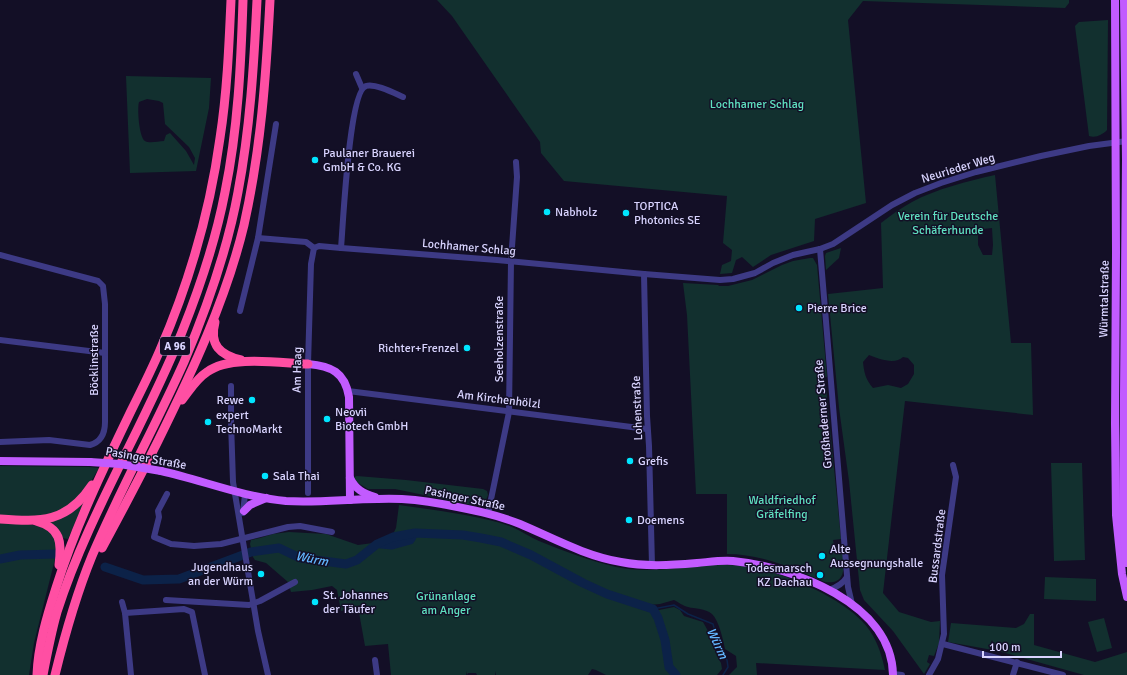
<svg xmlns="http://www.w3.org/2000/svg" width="1127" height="675" viewBox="0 0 1127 675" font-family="Signika,sans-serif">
  <rect width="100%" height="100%" fill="#130f26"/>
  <g fill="#12302f" fill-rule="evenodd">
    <polygon points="437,0 1069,0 1069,3 1065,8 863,1 848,20 866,203 815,219 814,241 771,255 753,267 742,257 736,260 732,273 720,274 722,265 731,261 732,250 723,243 727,196 564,181 541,153 540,142 452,16"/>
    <path d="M1108,20L1107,130C1102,135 1096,138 1089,136L1075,26L1079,22Z"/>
    <path d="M126,76L211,78L209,108L196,171L130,173ZM147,99L159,101L163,103L165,124L189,147L195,158L194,165L186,151L170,133L166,135L164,141C158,141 150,144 145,141C139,138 137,108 139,102Z"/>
    <path d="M995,175L1011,343H1031L1033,415L905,401L883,593L899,612L931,622L940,621L939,643L934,656L929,655L927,662L930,664L924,674L893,631L864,600L860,590L849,481L839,408L828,294L883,288L881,223C891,215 901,208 912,202C936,189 968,181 995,175ZM992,228L993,245L992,255H983L978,245V233L983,229ZM869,355C879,359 895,365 903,357L908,358L914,365V374L908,384L901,388L888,385L873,388C866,380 864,373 863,362Z"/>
    <polygon points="841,248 839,258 826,270 825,256 826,253"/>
    <path d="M810,258H813L817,265L827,377H825L841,539L833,540L835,551H843C844,566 847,585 825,582C794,569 762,554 727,554V494H696L687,315L683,283L718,285L719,286H728L752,280L782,265L793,261Z"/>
    <polygon points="1051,463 1082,463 1085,560 1054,561"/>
    <path d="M0,466L89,467L99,468C94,476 90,484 84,491C61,521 34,517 0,515Z"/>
    <polygon points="357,476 406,480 483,489 487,491 488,495 484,505 472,505 395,489 368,489 358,483 354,477"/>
    <polygon points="84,502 68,539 62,538 48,522"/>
    <path d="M399,505C421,508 443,511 465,515C481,518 497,521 512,527C521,531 530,537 539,541C564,551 590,561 616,567C652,575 689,564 725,565C743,565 764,569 781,575C809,585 854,606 870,631C878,643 882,656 885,670L756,663L757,675H729L737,667L736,656L725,649C723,639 719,621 712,614C705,608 695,609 688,607C683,606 678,602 674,600L660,604L649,605L623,596L620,601L649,612L674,607L680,610L684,616L703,622L708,631L718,658L721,663L722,669L717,675H606L596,670L592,669L588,675H496V671L495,675H477L476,673H468L467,675L466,671V675H391L388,644L365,646L358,607L341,611L337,590L332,586L312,590L291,592L288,582L266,563L255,560L253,557L250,544L251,540L260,538L273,534L289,532L326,534L358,545L373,543L393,534L396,528Z"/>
    <path d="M0,523C17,524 52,521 56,542C57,546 56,551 56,555L34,643L29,675H0Z"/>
    <polygon points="1045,577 1096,579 1096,601 1044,599"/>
    <polygon points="1030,614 1034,614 1034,645 1095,662 1127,652 1127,675 1084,675 998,651 948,642 951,623 1016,628 1024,624"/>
    <polygon points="1104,618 1112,648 1097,652 1088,622"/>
  </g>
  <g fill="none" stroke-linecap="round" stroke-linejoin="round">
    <polyline stroke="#0c2248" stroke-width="1.5" points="653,609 674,605 688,614 713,624 720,650 727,660 728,667 723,675"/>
    <g stroke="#0c2248" stroke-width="9">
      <polyline points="381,544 392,545 410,540 412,537"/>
      <polyline points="0,559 20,555 56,554"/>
      <polyline points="105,567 143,580 179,579 251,552 279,548 300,558 346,564 357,560 377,544 393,537 415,533 463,535 481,538 501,542 531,555 583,583 607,594 653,609 658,618 665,640 669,667 676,675"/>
    </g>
    <g stroke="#3d3a85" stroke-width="6">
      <polyline points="356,74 362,88"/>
      <polyline points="258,238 306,242 314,248"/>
      <polyline points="314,248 319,246 341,248 497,260 644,274 720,280 733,279 755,273 773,263 793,255 820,249 833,244 892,205 915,193 941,183 976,172 1041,156 1089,146 1127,141"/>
      <path d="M341,248C343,226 349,91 366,86C375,83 394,93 403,97"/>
      <polyline points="820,249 848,587 852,604"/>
      <path d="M0,255L98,281L103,286L105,304V422C105,433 101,442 90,445L49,440L0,442"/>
      <polyline points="644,274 647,416 649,446 652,565"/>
      <polyline points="240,311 258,238 276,124"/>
      <polyline points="0,340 105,353"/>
      <polyline points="231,386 231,422 233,482 258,631 268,675"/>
      <polyline points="348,391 647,429"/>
      <polyline points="308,493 308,364 311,264 314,248"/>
      <polyline points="167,494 158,511 159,517 154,537 171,544 194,546 221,544 288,527 300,526 332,532"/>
      <polyline points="243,513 245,494"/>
      <polyline points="488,514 509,412 511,261 517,177 516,162"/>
      <path d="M829,590C837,587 843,584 847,577"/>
      <polyline points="166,600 249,605 260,601 295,582"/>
      <polyline points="122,602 125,613 131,675"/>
      <polyline points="125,613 184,609 192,612 205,675"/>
      <polyline points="943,644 1063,675"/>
      <polyline points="375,660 377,675"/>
      <polyline points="893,674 902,675"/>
      <polyline points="929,675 938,659 944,634 942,575 956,477 953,465"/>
      <polyline points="1013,675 1017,662"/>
    </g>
    <g stroke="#c25bff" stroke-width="8">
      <polyline points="1115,0 1116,253 1115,424 1116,515 1122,574 1127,597"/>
      <polyline points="1124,0 1126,160 1123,511 1126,563"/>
      <path d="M308,364C331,366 345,372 349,397L350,500"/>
      <polyline points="0,461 90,462"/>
      <path d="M161,471C202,480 243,497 286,501C317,503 348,499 378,499C400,498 421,500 442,504C468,509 495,514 520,524C553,538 585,556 621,562C646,567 672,565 697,563C709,562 721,560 733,561C793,567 892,603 893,675"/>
      <path d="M350,478C356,490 363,493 375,497"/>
      <polyline points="244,511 250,505 266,498"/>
    </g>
    <g stroke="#ff4fa3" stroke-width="9">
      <path d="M215,322C209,345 220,355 241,360"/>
      <path d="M182,400C190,390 196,379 207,372C230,355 280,363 308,364"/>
      <path d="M0,519C41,522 67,523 92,485"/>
      <path d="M36,521C61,528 62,542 59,565"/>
      <path d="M102,548C121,513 140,477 158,441C192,372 226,300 244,225C261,149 266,77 270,0"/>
      <path d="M37,675C38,646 47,616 56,588C75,527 103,469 131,411C141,391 151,371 160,350C189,283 210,211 220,138C227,93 229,46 231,0"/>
      <path d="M43,675C47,654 51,633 57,612C88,515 144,427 182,332C200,287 216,239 225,192C238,129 241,64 243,0"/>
      <path d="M55,675C65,634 76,595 92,556C120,490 155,427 184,362C206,310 228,247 238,192C250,129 254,64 257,0"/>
    </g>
    <polyline stroke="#c25bff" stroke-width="8" points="90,462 120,464 161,471"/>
  </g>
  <g fill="#00e5ff" stroke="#130f26" stroke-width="1.5">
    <circle cx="315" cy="160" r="4"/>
    <circle cx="547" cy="212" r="4"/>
    <circle cx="626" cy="213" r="4"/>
    <circle cx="799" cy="308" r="4"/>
    <circle cx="467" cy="348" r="4"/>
    <circle cx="252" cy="400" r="4"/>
    <circle cx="327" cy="419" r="4"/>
    <circle cx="208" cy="422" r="4"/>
    <circle cx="630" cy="461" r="4"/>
    <circle cx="265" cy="476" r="4"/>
    <circle cx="629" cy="520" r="4"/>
    <circle cx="822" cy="556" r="4"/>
    <circle cx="261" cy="574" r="4"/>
    <circle cx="820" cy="575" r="4"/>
    <circle cx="315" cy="602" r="4"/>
  </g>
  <g text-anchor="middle" stroke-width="3" stroke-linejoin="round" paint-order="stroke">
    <rect fill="#130f26" stroke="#9e99be" stroke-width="1" x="160" y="337" width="30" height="18" rx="3"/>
    <g font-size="11" font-weight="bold" fill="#d9d4ff">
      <text x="175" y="350">A 96</text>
    </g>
    <g font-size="12" fill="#5fe0c0" stroke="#130f26">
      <text x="757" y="108">Lochhamer Schlag</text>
      <text x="948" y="220">Verein für Deutsche<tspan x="948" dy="14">Schäferhunde</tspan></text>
      <text x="782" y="504">Waldfriedhof<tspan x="782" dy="14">Gräfelfing</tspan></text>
      <text x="446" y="600">Grünanlage<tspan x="446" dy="14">am Anger</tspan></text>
    </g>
    <g font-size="12" fill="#d9d4ff" stroke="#130f26" text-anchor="start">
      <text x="323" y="157">Paulaner Brauerei<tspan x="323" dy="14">GmbH &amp; Co. KG</tspan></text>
      <text x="634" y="210">TOPTICA<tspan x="634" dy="14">Photonics SE</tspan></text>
      <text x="555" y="216">Nabholz</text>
      <text x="807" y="312">Pierre Brice</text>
      <text x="459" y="352" text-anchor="end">Richter+Frenzel</text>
      <text x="244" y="404" text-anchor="end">Rewe</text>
      <text x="335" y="416">Neovii<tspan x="335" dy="14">Biotech GmbH</tspan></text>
      <text x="216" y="419">expert<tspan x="216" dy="14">TechnoMarkt</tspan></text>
      <text x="638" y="465">Grefis</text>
      <text x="273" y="480">Sala Thai</text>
      <text x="637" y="524">Doemens</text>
      <text x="830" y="553">Alte<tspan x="830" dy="14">Aussegnungshalle</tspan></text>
      <text x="253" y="571" text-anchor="end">Jugendhaus<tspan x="253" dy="14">an der Würm</tspan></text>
      <text x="812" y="572" text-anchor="end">Todesmarsch<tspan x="812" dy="14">KZ Dachau</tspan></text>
      <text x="323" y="599">St. Johannes<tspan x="323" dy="14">der Täufer</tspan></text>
    </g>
    <g font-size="12" fill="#d9d4ff" stroke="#130f26">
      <text transform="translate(958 168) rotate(-17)" y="4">Neurieder Weg</text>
      <text transform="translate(469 247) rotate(5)" y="4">Lochhamer Schlag</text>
      <text transform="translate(1104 299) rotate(-89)" y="4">Würmtalstraße</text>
      <text transform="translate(499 339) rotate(-90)" y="4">Seeholzenstraße</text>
      <text transform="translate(94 360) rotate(-90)" y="4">Böcklinstraße</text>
      <text transform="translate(297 370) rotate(-89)" y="4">Am Haag</text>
      <text transform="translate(499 399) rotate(7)" y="4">Am Kirchenhölzl</text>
      <text transform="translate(637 408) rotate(-92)" y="4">Lohenstraße</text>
      <text transform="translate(823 414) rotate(-95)" y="4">Großhaderner Straße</text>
      <text transform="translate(146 458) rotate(10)" y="4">Pasinger Straße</text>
      <text transform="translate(465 498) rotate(12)" y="4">Pasinger Straße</text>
      <text transform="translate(937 546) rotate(-83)" y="4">Bussardstraße</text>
    </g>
    <g font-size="13" font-style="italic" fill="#62b6ff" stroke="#130f26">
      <text transform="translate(312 558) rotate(11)" y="5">Würm</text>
      <text transform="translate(718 643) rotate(65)" y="5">Würm</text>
    </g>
  </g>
  <path d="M983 651v6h78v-6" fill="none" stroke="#d9d4ff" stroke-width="2"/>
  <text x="989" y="651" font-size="12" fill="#d9d4ff" stroke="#130f26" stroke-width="3" paint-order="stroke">100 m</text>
</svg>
